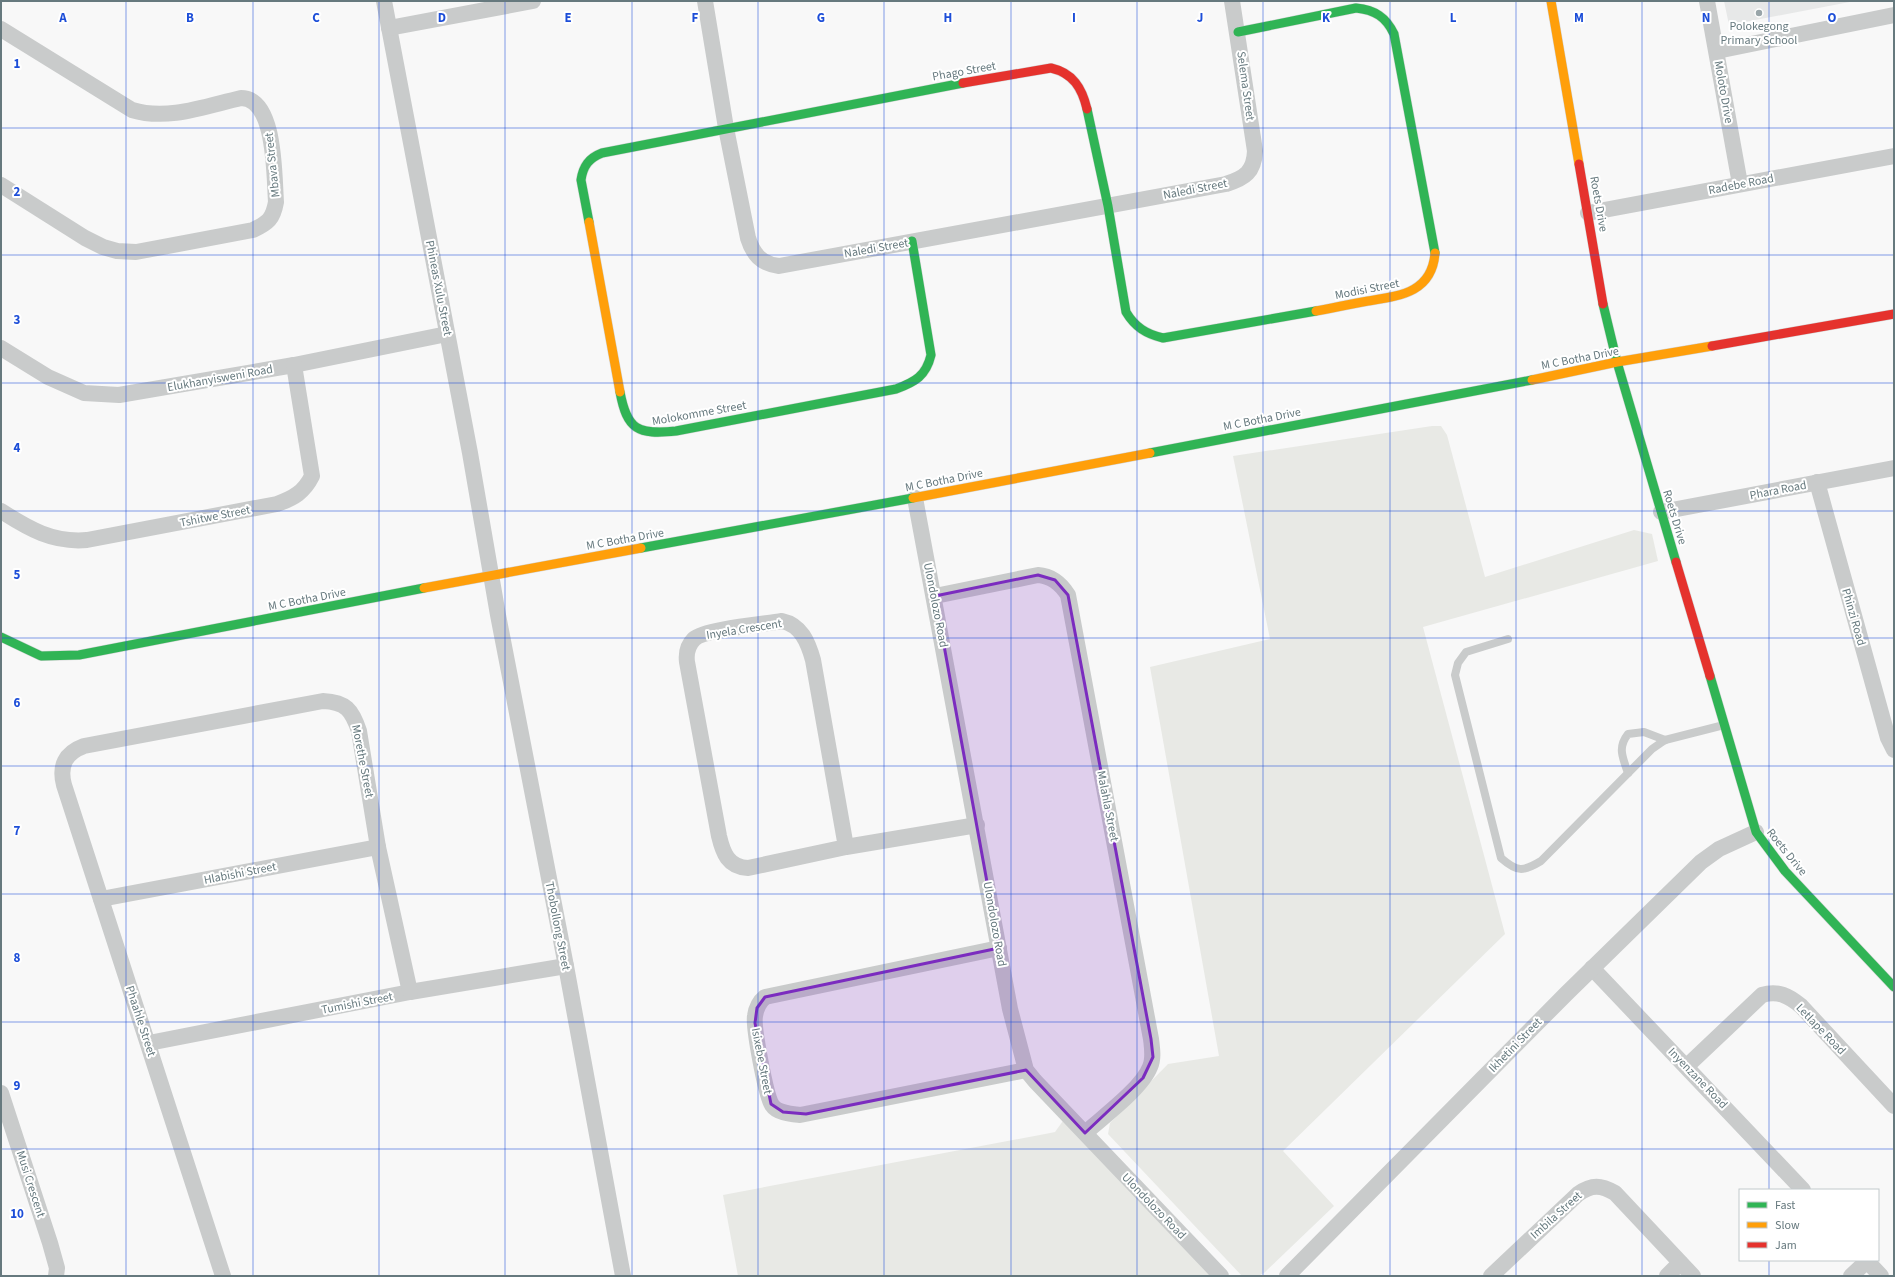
<svg xmlns="http://www.w3.org/2000/svg" width="1895" height="1277" viewBox="0 0 1895 1277" font-family="'Source Sans 3',sans-serif">
  <rect width="100%" height="100%" fill="#f8f8f8"/>
  <polygon fill="#e7e8e8" points="1724,1 1855,1 1729,25"/>
  <g fill="#e8e9e5">
    <polygon points="1432,426 1441,426 1447,435 1485,577 1634,530 1652,534 1658,561 1423,627 1505,934 1283,1151 1334,1206 1264,1273 1258,1276 1242,1276 1108,1134 1110,1123 1168,1064 1219,1056 1150,667 1270,639 1233,456"/>
    <polygon points="1065,1118 1215,1276 738,1276 723,1195 1045,1134 1055,1132"/>
  </g>
  <g fill="none" stroke-linecap="round" stroke-linejoin="round">
    <defs>
      <g id="fast">
        <path d="M1238,32L1356,8C1375,10 1386,17 1394,34L1435,253"/>
        <path d="M1087,109L1108,206L1126,312C1135,327 1146,334 1163,338L1316,311"/>
        <path d="M589,222L581,180C583,166 589,158 602,153L963,83"/>
        <polyline points="1603,304 1617,362 1676,562"/>
        <path d="M620,392C627,430 638,435 676,431L896,389C915,382 926,376 931,355L912,241"/>
        <polyline points="1150,453 1532,380"/>
        <polyline points="641,548 913,498"/>
        <polyline points="1,637 41,656 79,655 424,588"/>
        <polyline points="1710,676 1756,832 1785,871 1894,987"/>
      </g>
      <g id="slow">
        <polyline points="1551,1 1579,164"/>
        <polyline points="589,222 620,392"/>
        <path d="M1316,311C1333,308 1350,304 1368,301C1399,296 1432,293 1435,253"/>
        <polyline points="1532,380 1617,362 1712,346"/>
        <polyline points="913,498 1150,453"/>
        <polyline points="424,588 641,548"/>
      </g>
      <g id="jam">
        <path d="M963,83L1051,68C1073,73 1082,88 1087,109"/>
        <polyline points="1579,164 1603,304"/>
        <polyline points="1712,346 1894,314"/>
        <polyline points="1676,562 1710,676"/>
      </g>
    </defs>
    <use href="#fast" stroke="#d3d4d5" stroke-width="10"/>
    <use href="#slow" stroke="#d3d4d5" stroke-width="10"/>
    <use href="#jam" stroke="#d3d4d5" stroke-width="10"/>
    <g stroke="#c9cbcb" stroke-width="8">
      <path d="M1508,639L1466,652L1458,663L1455,675L1501,858C1517,872 1523,872 1541,861L1652,749L1665,740L1724,725"/>
      <path d="M1628,773C1623,758 1617,748 1628,734L1644,732L1665,740"/>
    </g>
    <g stroke="#c9cbcb" stroke-width="16">
      <polyline points="384,1 470,453 498,615 566,966 623,1276"/>
      <path d="M705,1L726,128L748,238C753,254 761,264 779,266L1226,184C1245,178 1254,172 1255,151L1232,1"/>
      <polyline points="1707,1 1740,184"/>
      <polyline points="389,28 533,1"/>
      <path d="M1,29L132,110C168,121 206,106 241,98C276,98 274,176 276,202C273,219 268,223 253,230L136,252L117,251L103,247L85,238L1,185"/>
      <polyline points="1717,51 1894,15"/>
      <polyline points="1588,213 1894,156"/>
      <polyline points="1,348 48,377 84,393 119,395 294,365 447,334"/>
      <polyline points="1817,482 1888,738 1894,750"/>
      <polyline points="915,498 1010,1009 1026,1070 1035,1081 1221,1276"/>
      <path d="M1,511C29,529 53,543 87,540L277,504C294,498 304,492 312,476L294,365"/>
      <polyline points="1661,512 1894,468"/>
      <path d="M935,596L1038,575C1052,576 1061,584 1068,595L1151,1039C1152,1048 1154,1058 1150,1067C1142,1088 1103,1117 1085,1133"/>
      <path d="M846,847L813,660C808,642 801,625 782,621C765,624 705,629 694,639C688,645 686,654 687,662L719,836C723,853 728,867 748,868L846,847L977,825"/>
      <polyline points="101,899 378,847"/>
      <path d="M999,948L765,997C759,1002 756,1009 755,1016C753,1027 766,1096 772,1105C777,1113 791,1114 800,1115L1026,1070"/>
      <polyline points="1592,968 1803,1190"/>
      <polyline points="149,1043 410,992 566,966"/>
      <path d="M1687,1066L1762,995C1778,990 1789,996 1801,1006L1894,1106"/>
      <polyline points="1,1093 50,1243 57,1268 56,1276"/>
      <polyline points="1866,1260 1881,1276"/>
      <path d="M223,1276L64,785C59,766 65,753 84,746L323,701C346,702 352,710 359,731L378,847L410,992"/>
      <polyline points="1287,1276 1566,994 1701,862 1719,849 1756,832"/>
      <path d="M1491,1276L1578,1194C1592,1184 1601,1185 1615,1193L1693,1276"/>
      <polyline points="1667,1276 1680,1263"/>
      <polyline points="1851,1276 1867,1261"/>
    </g>
    <use href="#fast" stroke="#30b455" stroke-width="9"/>
    <use href="#slow" stroke="#ff9f0a" stroke-width="9"/>
    <use href="#jam" stroke="#e5322d" stroke-width="9"/>
  </g>
  <path fill="#7b2cbf" fill-opacity="0.2" stroke="#7b2cbf" stroke-width="3" stroke-linejoin="round" d="M1038,575L1055,580L1068,595L1151,1039L1153,1057L1143,1078L1085,1133L1026,1070L806,1114L783,1112L771,1104L755,1023L757,1008L765,997L999,948L935,596Z"/>
  <path fill="none" stroke="#1d4ed8" stroke-width="1" stroke-opacity="0.55" d="M126,1V1276M253,1V1276M379,1V1276M505,1V1276M632,1V1276M758,1V1276M884,1V1276M1011,1V1276M1137,1V1276M1263,1V1276M1390,1V1276M1516,1V1276M1642,1V1276M1769,1V1190M1,128H1894M1,255H1894M1,383H1894M1,511H1894M1,638H1894M1,766H1894M1,894H1894M1,1022H1894M1,1149H1894M1769,1260V1276"/>
  <circle fill="#99a5a9" stroke="#fff" stroke-width="1.5" cx="1759" cy="13" r="4"/>
  <g text-anchor="middle" stroke-width="4" stroke-linejoin="round" paint-order="stroke">
    <g font-size="12" fill="#66797e" stroke="#fff">
      <text x="1759" y="30">Polokegong<tspan x="1759" dy="14">Primary School</tspan></text>
    </g>
    <g font-size="12" fill="#66797e" stroke="#fff">
      <text transform="translate(964 71) rotate(-10)" y="4">Phago Street</text>
      <text transform="translate(1246 86) rotate(82)" y="4">Selema Street</text>
      <text transform="translate(1724 92) rotate(80)" y="4">Moloto Drive</text>
      <text transform="translate(272 165) rotate(-96)" y="4">Mbava Street</text>
      <text transform="translate(1741 184) rotate(-11)" y="4">Radebe Road</text>
      <text transform="translate(1195 189) rotate(-11)" y="4">Naledi Street</text>
      <text transform="translate(1599 204) rotate(80)" y="4">Roets Drive</text>
      <text transform="translate(876 248) rotate(-10)" y="4">Naledi Street</text>
      <text transform="translate(439 288) rotate(79)" y="4">Phineas Xulu Street</text>
      <text transform="translate(1367 289) rotate(-11)" y="4">Modisi Street</text>
      <text transform="translate(1580 358) rotate(-11)" y="4">M C Botha Drive</text>
      <text transform="translate(220 378) rotate(-10)" y="4">Elukhanyisweni Road</text>
      <text transform="translate(699 413) rotate(-10)" y="4">Molokomme Street</text>
      <text transform="translate(1262 419) rotate(-11)" y="4">M C Botha Drive</text>
      <text transform="translate(944 480) rotate(-11)" y="4">M C Botha Drive</text>
      <text transform="translate(1778 490) rotate(-11)" y="4">Phara Road</text>
      <text transform="translate(215 516) rotate(-11)" y="4">Tshitwe Street</text>
      <text transform="translate(1675 517) rotate(73)" y="4">Roets Drive</text>
      <text transform="translate(625 539) rotate(-10)" y="4">M C Botha Drive</text>
      <text transform="translate(307 599) rotate(-11)" y="4">M C Botha Drive</text>
      <text transform="translate(936 605) rotate(79)" y="4">Ulondolozo Road</text>
      <text transform="translate(1854 617) rotate(74)" y="4">Phinzi Road</text>
      <text transform="translate(744 629) rotate(-9)" y="4">Inyela Crescent</text>
      <text transform="translate(363 761) rotate(79)" y="4">Morethe Street</text>
      <text transform="translate(1108 806) rotate(79)" y="4">Malahla Street</text>
      <text transform="translate(1787 852) rotate(51)" y="4">Roets Drive</text>
      <text transform="translate(240 873) rotate(-11)" y="4">Hlabishi Street</text>
      <text transform="translate(995 924) rotate(80)" y="4">Ulondolozo Road</text>
      <text transform="translate(558 926) rotate(79)" y="4">Thobollong Street</text>
      <text transform="translate(357 1003) rotate(-11)" y="4">Tumishi Street</text>
      <text transform="translate(141 1021) rotate(72)" y="4">Phaahle Street</text>
      <text transform="translate(1821 1029) rotate(46)" y="4">Letlape Road</text>
      <text transform="translate(1515 1045) rotate(-46)" y="4">Ikhetini Street</text>
      <text transform="translate(762 1061) rotate(79)" y="4">Isixebe Street</text>
      <text transform="translate(1698 1078) rotate(46)" y="4">Inyenzane Road</text>
      <text transform="translate(31 1184) rotate(72)" y="4">Musi Crescent</text>
      <text transform="translate(1154 1206) rotate(46)" y="4">Ulondolozo Road</text>
      <text transform="translate(1556 1215) rotate(-42)" y="4">Imbila Street</text>
    </g>
  </g>
  <g font-size="13" text-anchor="middle" font-weight="bold" fill="#1d4ed8" stroke="#fff" stroke-width="4" stroke-linejoin="round" paint-order="stroke">
    <text x="63" y="22">A</text>
    <text x="190" y="22">B</text>
    <text x="316" y="22">C</text>
    <text x="442" y="22">D</text>
    <text x="568" y="22">E</text>
    <text x="695" y="22">F</text>
    <text x="821" y="22">G</text>
    <text x="948" y="22">H</text>
    <text x="1074" y="22">I</text>
    <text x="1200" y="22">J</text>
    <text x="1326" y="22">K</text>
    <text x="1453" y="22">L</text>
    <text x="1579" y="22">M</text>
    <text x="1706" y="22">N</text>
    <text x="1832" y="22">O</text>
    <text x="17" y="68">1</text>
    <text x="17" y="196">2</text>
    <text x="17" y="324">3</text>
    <text x="17" y="452">4</text>
    <text x="17" y="579">5</text>
    <text x="17" y="707">6</text>
    <text x="17" y="835">7</text>
    <text x="17" y="962">8</text>
    <text x="17" y="1090">9</text>
    <text x="17" y="1218">10</text>
  </g>
  <rect width="1895" height="1277" fill="none" stroke="#66797e" stroke-width="4"/>
  <rect x="1739" y="1189" width="140" height="72" fill="#ffffff" stroke="#c2c9cb"/>
  <rect x="1747" y="1202" width="20" height="6" fill="#30b455" stroke="#c2c9cb"/>
  <text x="1775" y="1209" font-size="12" fill="#66797e">Fast</text>
  <rect x="1747" y="1222" width="20" height="6" fill="#ff9f0a" stroke="#c2c9cb"/>
  <text x="1775" y="1229" font-size="12" fill="#66797e">Slow</text>
  <rect x="1747" y="1242" width="20" height="6" fill="#e5322d" stroke="#c2c9cb"/>
  <text x="1775" y="1249" font-size="12" fill="#66797e">Jam</text>
</svg>
